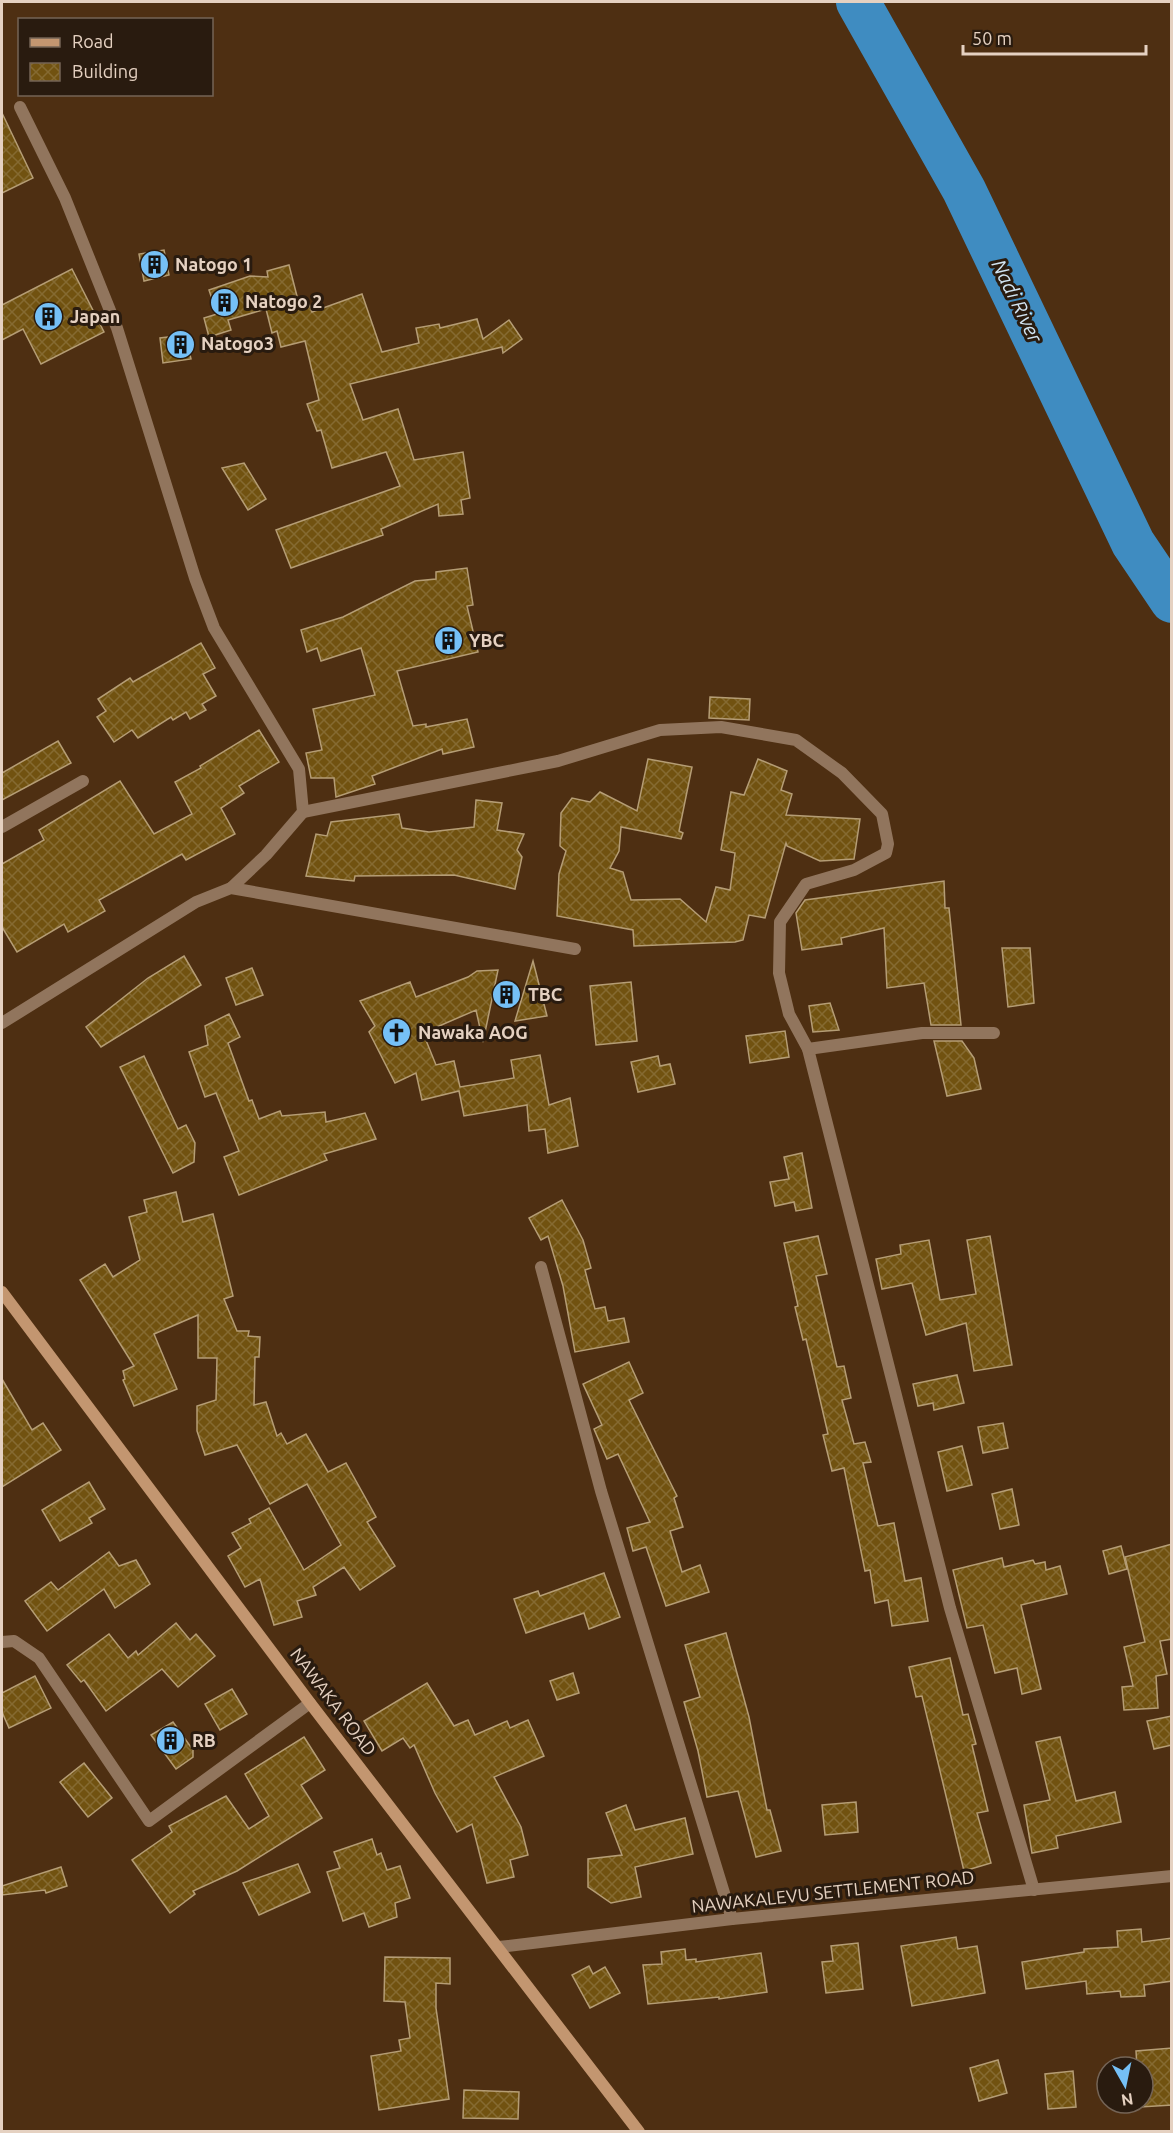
<svg xmlns="http://www.w3.org/2000/svg" width="1173" height="2133" viewBox="0 0 1173 2133" font-family="Ubuntu,sans-serif">
  <defs>
    <pattern id="building-cross-hatch" width="8" height="8" patternUnits="userSpaceOnUse" patternTransform="scale(1.5)"><rect width="8" height="8" fill="#715210"/><path d="M0 0l8 8M0 8l8-8" fill="none" stroke="#856a31"/></pattern>
  </defs>
  <rect width="100%" height="100%" fill="#4e2f12"/>
  <g fill="none" stroke-linecap="round" stroke-linejoin="round">
    <polyline stroke="#3f8cc1" stroke-width="44" points="858,2 964,190 1133,543 1172,601"/>
  </g>
  <g fill="url(#building-cross-hatch)" stroke="#b59d75" stroke-width="1.5">
    <polygon points="2,113 33,178 2,193"/>
    <polygon points="164,250 169,275 144,281 139,254"/>
    <polygon points="289,265 299,304 308,301 312,312 362,294 382,352 419,343 416,328 439,324 440,328 477,319 483,339 509,320 522,339 503,353 502,347 350,384 363,420 398,409 414,460 463,452 470,498 461,500 463,514 439,516 438,504 381,529 383,535 291,568 276,530 400,486 386,452 332,468 321,430 317,431 307,404 319,400 305,341 281,347 277,331 272,333 266,309 228,320 231,330 209,337 204,318 217,314 209,290 250,276 268,277 267,271"/>
    <polygon points="72,269 104,332 41,364 23,329 2,340 2,305"/>
    <polygon points="185,335 191,359 163,363 160,338"/>
    <polygon points="244,463 266,499 248,510 222,468"/>
    <polygon points="467,568 473,605 467,606 478,652 397,671 413,726 426,724 426,727 467,719 474,747 443,754 442,749 372,776 375,784 336,797 334,778 311,778 306,753 322,750 313,709 375,695 361,648 321,661 317,648 307,652 301,630 343,617 415,581 436,579 436,572"/>
    <polygon points="201,643 215,668 203,674 216,696 202,704 206,710 190,719 186,712 173,720 171,717 138,738 132,730 114,742 97,717 106,711 98,699 130,678 133,682"/>
    <polygon points="710,697 750,699 749,720 709,718"/>
    <polygon points="259,730 279,762 239,786 244,793 221,808 235,834 186,860 182,854 99,900 105,911 68,932 64,924 17,952 2,927 2,864 44,840 39,830 120,781 154,834 192,814 175,782 201,768 200,766"/>
    <polygon points="58,741 71,763 2,800 2,773"/>
    <polygon points="648,759 692,767 679,831 683,833 681,839 621,827 619,851 610,868 623,872 631,900 680,899 706,922 716,887 730,890 735,853 721,850 731,792 744,795 758,759 787,771 781,790 792,794 786,815 860,819 854,859 820,861 787,846 786,843 765,918 749,915 743,940 735,942 634,946 633,930 557,916 559,874 566,851 560,846 561,813 572,798 590,802 600,792 637,811"/>
    <polygon points="476,800 502,803 497,830 524,834 517,850 522,857 515,889 454,875 355,876 354,881 306,876 316,834 327,836 331,822 399,814 402,828 429,832 474,827"/>
    <polygon points="944,881 945,908 949,908 961,1025 931,1025 924,983 887,988 884,928 841,938 842,944 802,950 796,913 805,900"/>
    <polygon points="1002,948 1030,948 1034,1003 1008,1007"/>
    <polygon points="184,956 201,985 101,1047 86,1027 148,978"/>
    <polygon points="533,961 547,1016 515,1021"/>
    <polygon points="252,968 263,995 236,1005 226,978"/>
    <polygon points="498,970 483,1042 476,1010 423,1033 436,1065 454,1061 460,1087 514,1078 511,1060 540,1055 549,1105 570,1098 578,1146 548,1153 545,1129 529,1131 527,1105 464,1116 459,1091 422,1100 416,1073 395,1083 369,1032 375,1026 360,1001 410,982 416,997 468,977 477,971"/>
    <polygon points="631,982 637,1041 596,1045 590,986"/>
    <polygon points="830,1003 839,1030 813,1032 809,1006"/>
    <polygon points="229,1014 240,1037 228,1043 249,1101 252,1100 259,1119 280,1111 282,1116 325,1112 326,1122 365,1113 376,1139 324,1154 327,1160 239,1195 224,1157 239,1151 216,1093 205,1097 189,1052 208,1045 205,1026"/>
    <polygon points="785,1031 789,1057 750,1063 746,1036"/>
    <polygon points="934,1041 962,1041 974,1058 981,1089 947,1096"/>
    <polygon points="144,1056 178,1129 186,1125 195,1143 194,1162 173,1173 120,1067"/>
    <polygon points="658,1056 660,1066 670,1064 675,1084 638,1092 631,1062"/>
    <polygon points="802,1153 812,1208 796,1211 794,1202 775,1206 770,1182 789,1179 784,1157"/>
    <polygon points="176,1192 183,1222 213,1214 233,1296 224,1299 237,1331 249,1331 248,1336 260,1337 259,1357 255,1357 254,1405 266,1402 277,1436 281,1433 287,1444 306,1434 328,1472 346,1463 376,1517 367,1522 395,1566 360,1590 344,1567 313,1587 316,1595 297,1601 302,1617 274,1625 260,1579 245,1587 228,1556 241,1548 232,1533 251,1523 249,1519 269,1508 304,1570 341,1545 307,1484 270,1504 237,1445 205,1455 197,1431 197,1406 216,1400 217,1358 198,1358 198,1315 154,1334 177,1389 134,1406 123,1380 125,1379 123,1371 134,1366 80,1280 105,1264 113,1277 140,1260 129,1217 147,1212 144,1200"/>
    <polygon points="562,1200 583,1240 591,1268 585,1270 595,1309 605,1307 608,1321 624,1318 629,1342 575,1352 563,1286 548,1236 541,1240 529,1218"/>
    <polygon points="818,1236 827,1274 816,1276 837,1367 844,1366 851,1398 842,1400 854,1444 865,1442 871,1462 863,1463 878,1526 894,1523 905,1581 921,1578 928,1621 892,1626 888,1600 875,1603 870,1570 865,1571 844,1468 832,1471 823,1435 828,1434 806,1339 803,1340 795,1307 798,1306 784,1243"/>
    <polygon points="990,1236 1012,1365 974,1371 966,1323 926,1335 912,1283 882,1289 876,1259 901,1254 900,1245 929,1240 940,1300 976,1294 967,1240"/>
    <polygon points="629,1362 643,1393 629,1400 677,1496 674,1498 683,1527 670,1531 682,1572 700,1565 709,1592 666,1606 646,1547 633,1551 627,1528 650,1522 618,1454 607,1459 594,1429 602,1425 583,1384"/>
    <polygon points="957,1375 964,1403 934,1410 933,1403 918,1406 913,1384"/>
    <polygon points="2,1379 32,1430 43,1423 61,1450 2,1487"/>
    <polygon points="1003,1423 1008,1448 983,1453 978,1427"/>
    <polygon points="962,1446 972,1485 947,1491 938,1452"/>
    <polygon points="89,1482 105,1509 89,1518 92,1523 60,1541 42,1510"/>
    <polygon points="1012,1489 1019,1525 1000,1529 992,1494"/>
    <polygon points="1172,1544 1172,1639 1160,1641 1167,1674 1156,1676 1158,1708 1124,1710 1122,1687 1133,1686 1124,1647 1145,1642 1125,1557"/>
    <polygon points="1121,1546 1127,1569 1109,1574 1103,1551"/>
    <polygon points="109,1552 119,1566 136,1560 150,1584 115,1608 104,1589 47,1631 25,1601 51,1582 58,1590"/>
    <polygon points="1002,1558 1004,1567 1033,1560 1035,1564 1045,1562 1046,1570 1060,1566 1067,1594 1021,1605 1041,1689 1022,1694 1017,1668 995,1673 983,1625 967,1628 953,1570"/>
    <polygon points="604,1573 620,1617 589,1629 584,1613 526,1633 514,1599 538,1591 540,1596"/>
    <polygon points="176,1623 190,1640 196,1634 215,1656 178,1687 162,1669 106,1711 84,1680 81,1682 67,1665 109,1634 128,1658 136,1651 138,1655"/>
    <polygon points="726,1633 749,1717 767,1810 770,1810 781,1851 756,1857 738,1791 707,1797 698,1751 684,1702 700,1697 685,1645"/>
    <polygon points="950,1658 963,1715 968,1714 976,1744 972,1745 988,1811 977,1813 991,1863 964,1871 922,1696 916,1697 909,1667"/>
    <polygon points="573,1673 579,1693 557,1700 550,1681"/>
    <polygon points="35,1676 51,1708 9,1728 2,1712 2,1693"/>
    <polygon points="427,1683 454,1726 468,1720 475,1735 507,1721 510,1728 528,1720 544,1756 494,1777 521,1827 528,1855 510,1860 514,1877 487,1883 472,1824 457,1832 435,1793 414,1745 410,1748 403,1738 382,1751 364,1721"/>
    <polygon points="232,1689 247,1714 220,1730 205,1704"/>
    <polygon points="1172,1716 1172,1745 1154,1749 1147,1721"/>
    <polygon points="173,1722 193,1750 193,1757 176,1769 151,1735"/>
    <polygon points="304,1737 325,1770 301,1785 322,1818 237,1871 193,1891 195,1894 170,1913 132,1860 172,1832 169,1826 226,1796 249,1829 269,1816 245,1774"/>
    <polygon points="1060,1737 1076,1801 1115,1792 1121,1822 1056,1836 1058,1848 1032,1853 1024,1805 1050,1800 1036,1742"/>
    <polygon points="84,1763 112,1798 88,1817 60,1782"/>
    <polygon points="856,1802 858,1832 825,1835 822,1805"/>
    <polygon points="626,1805 635,1830 685,1818 693,1854 635,1867 641,1897 611,1903 588,1887 588,1859 622,1855 606,1813"/>
    <polygon points="372,1839 377,1855 381,1853 387,1870 400,1866 410,1898 395,1903 397,1917 369,1927 364,1913 343,1921 327,1872 340,1868 334,1852"/>
    <polygon points="298,1864 310,1892 259,1915 243,1883"/>
    <polygon points="61,1867 67,1886 46,1893 45,1890 2,1895 2,1886"/>
    <polygon points="1141,1929 1142,1942 1172,1938 1172,1981 1144,1985 1145,1996 1121,1997 1120,1991 1087,1994 1086,1981 1026,1989 1022,1962 1084,1952 1084,1949 1118,1947 1117,1931"/>
    <polygon points="956,1937 958,1949 977,1946 985,1993 912,2006 901,1946"/>
    <polygon points="858,1943 863,1989 826,1993 822,1962 833,1961 831,1946"/>
    <polygon points="685,1949 686,1960 696,1959 696,1962 761,1953 767,1992 719,1999 719,1997 648,2004 643,1965 662,1964 661,1952"/>
    <polygon points="385,1957 450,1958 450,1984 436,1983 436,2008 449,2099 379,2110 371,2056 401,2051 399,2040 410,2038 405,2002 384,2001"/>
    <polygon points="589,1966 593,1974 605,1967 620,1993 590,2008 572,1975"/>
    <polygon points="1172,2048 1172,2105 1140,2107 1140,2103 1143,2103 1143,2067 1137,2067 1136,2051"/>
    <polygon points="998,2060 1007,2093 979,2101 970,2068"/>
    <polygon points="1073,2071 1076,2107 1048,2109 1045,2074"/>
    <polygon points="464,2090 519,2092 518,2119 463,2118"/>
  </g>
  <g fill="none" stroke-linecap="round" stroke-linejoin="round">
    <g stroke="#91755d" stroke-width="12">
      <polyline points="20,107 65,198 117,328 195,578 214,628 299,769 303,812 266,855 231,888"/>
      <polyline points="303,812 558,761 660,730 721,727 796,740 842,773 882,814 888,844 886,853 854,870 806,884 780,922 779,973 789,1014 808,1049 950,1608 1034,1890"/>
      <polyline points="2,827 83,781"/>
      <polyline points="2,1023 196,902 231,888 575,949"/>
      <polyline points="808,1049 922,1033 994,1033"/>
      <polyline points="541,1267 601,1491 732,1919"/>
      <polyline points="2,1642 14,1641 39,1658 149,1821 310,1703"/>
      <polyline points="499,1947 732,1919 1172,1876"/>
    </g>
    <polyline stroke="#c39670" stroke-width="12" points="2,1292 310,1703 639,2132"/>
  </g>
  <defs>
    <symbol id="building-disc" viewBox="-11 -11 22 22"><circle r="9.5" fill="#75c0f6" stroke="#291b0f"/><path d="M-4-6H4V6H1V3H-1V6H-4ZM-2.5-4.3h1.7v1.8h-1.7ZM.8-4.3h1.7v1.8H.8ZM-2.5-1h1.7V.8h-1.7ZM.8-1h1.7V.8H.8Z" fill="#111"/></symbol>
    <symbol id="church-disc" viewBox="-11 -11 22 22"><circle r="9.5" fill="#75c0f6" stroke="#291b0f"/><path d="M-1.2-6h2.4v3.5h3.3v2.4h-3.3V6h-2.4V-.1h-3.3v-2.4h3.3Z" fill="#111"/></symbol>
  </defs>
  <g fill-rule="evenodd">
    <use href="#building-disc" x="138" y="248" width="33" height="33"/>
    <use href="#building-disc" x="208" y="286" width="33" height="33"/>
    <use href="#building-disc" x="32" y="300" width="33" height="33"/>
    <use href="#building-disc" x="164" y="328" width="33" height="33"/>
    <use href="#building-disc" x="432" y="624" width="33" height="33"/>
    <use href="#building-disc" x="490" y="978" width="33" height="33"/>
    <use href="#church-disc" x="380" y="1016" width="33" height="33"/>
    <use href="#building-disc" x="154" y="1724" width="33" height="33"/>
  </g>
  <g text-anchor="middle" stroke-width="6" stroke-linejoin="round" paint-order="stroke">
    <g font-size="18" font-weight="bold" fill="#e5d1c1" stroke="#291b0f" text-anchor="start">
      <text x="175" y="271">Natogo 1</text>
      <text x="245" y="308">Natogo 2</text>
      <text x="70" y="323">Japan</text>
      <text x="201" y="350">Natogo3</text>
      <text x="469" y="647">YBC</text>
      <text x="528" y="1001">TBC</text>
      <text x="418" y="1039">Nawaka AOG</text>
      <text x="192" y="1747">RB</text>
    </g>
    <g font-size="18" fill="#e5d1c1" stroke="#291b0f">
      <text transform="translate(333 1702) rotate(53)" y="6">NAWAKA ROAD</text>
      <text transform="translate(833 1892) rotate(-6)" y="6">NAWAKALEVU SETTLEMENT ROAD</text>
    </g>
    <g font-size="20" font-style="italic" fill="#d2e5f3" stroke="#291b0f">
      <text transform="translate(1017 301) rotate(64)" y="7">Nadi River</text>
    </g>
  </g>
  <rect width="1173" height="2133" fill="none" stroke="#e5d1c1" stroke-width="6"/>
  <rect x="18" y="18" width="195" height="78" fill="#291b0f" stroke="#746456" stroke-width="1.5"/>
  <rect x="30" y="38" width="30" height="9" fill="#c39670" stroke="#746456" stroke-width="1.5"/>
  <text x="72" y="48" font-size="18" fill="#e5d1c1">Road</text>
  <rect x="30" y="63" width="30" height="18" fill="url(#building-cross-hatch)" stroke="#746456" stroke-width="1.5"/>
  <text x="72" y="78" font-size="18" fill="#e5d1c1">Building</text>
  <g transform="translate(1125 2085) rotate(171)"><circle r="28" fill="#291b0f" stroke="#746456" stroke-width="1.5"/>
  <path d="M0-4.5L10 22L0 15L-10 22Z" fill="#75c0f6"/>
  <text y="-9" font-size="16" font-weight="bold" text-anchor="middle" fill="#e5d1c1">N</text>
  </g>
  <path d="M963 45v9h183v-9" fill="none" stroke="#e5d1c1" stroke-width="3"/>
  <text x="972" y="45" font-size="18" fill="#e5d1c1" stroke="#291b0f" stroke-width="4.5" paint-order="stroke">50 m</text>
</svg>
